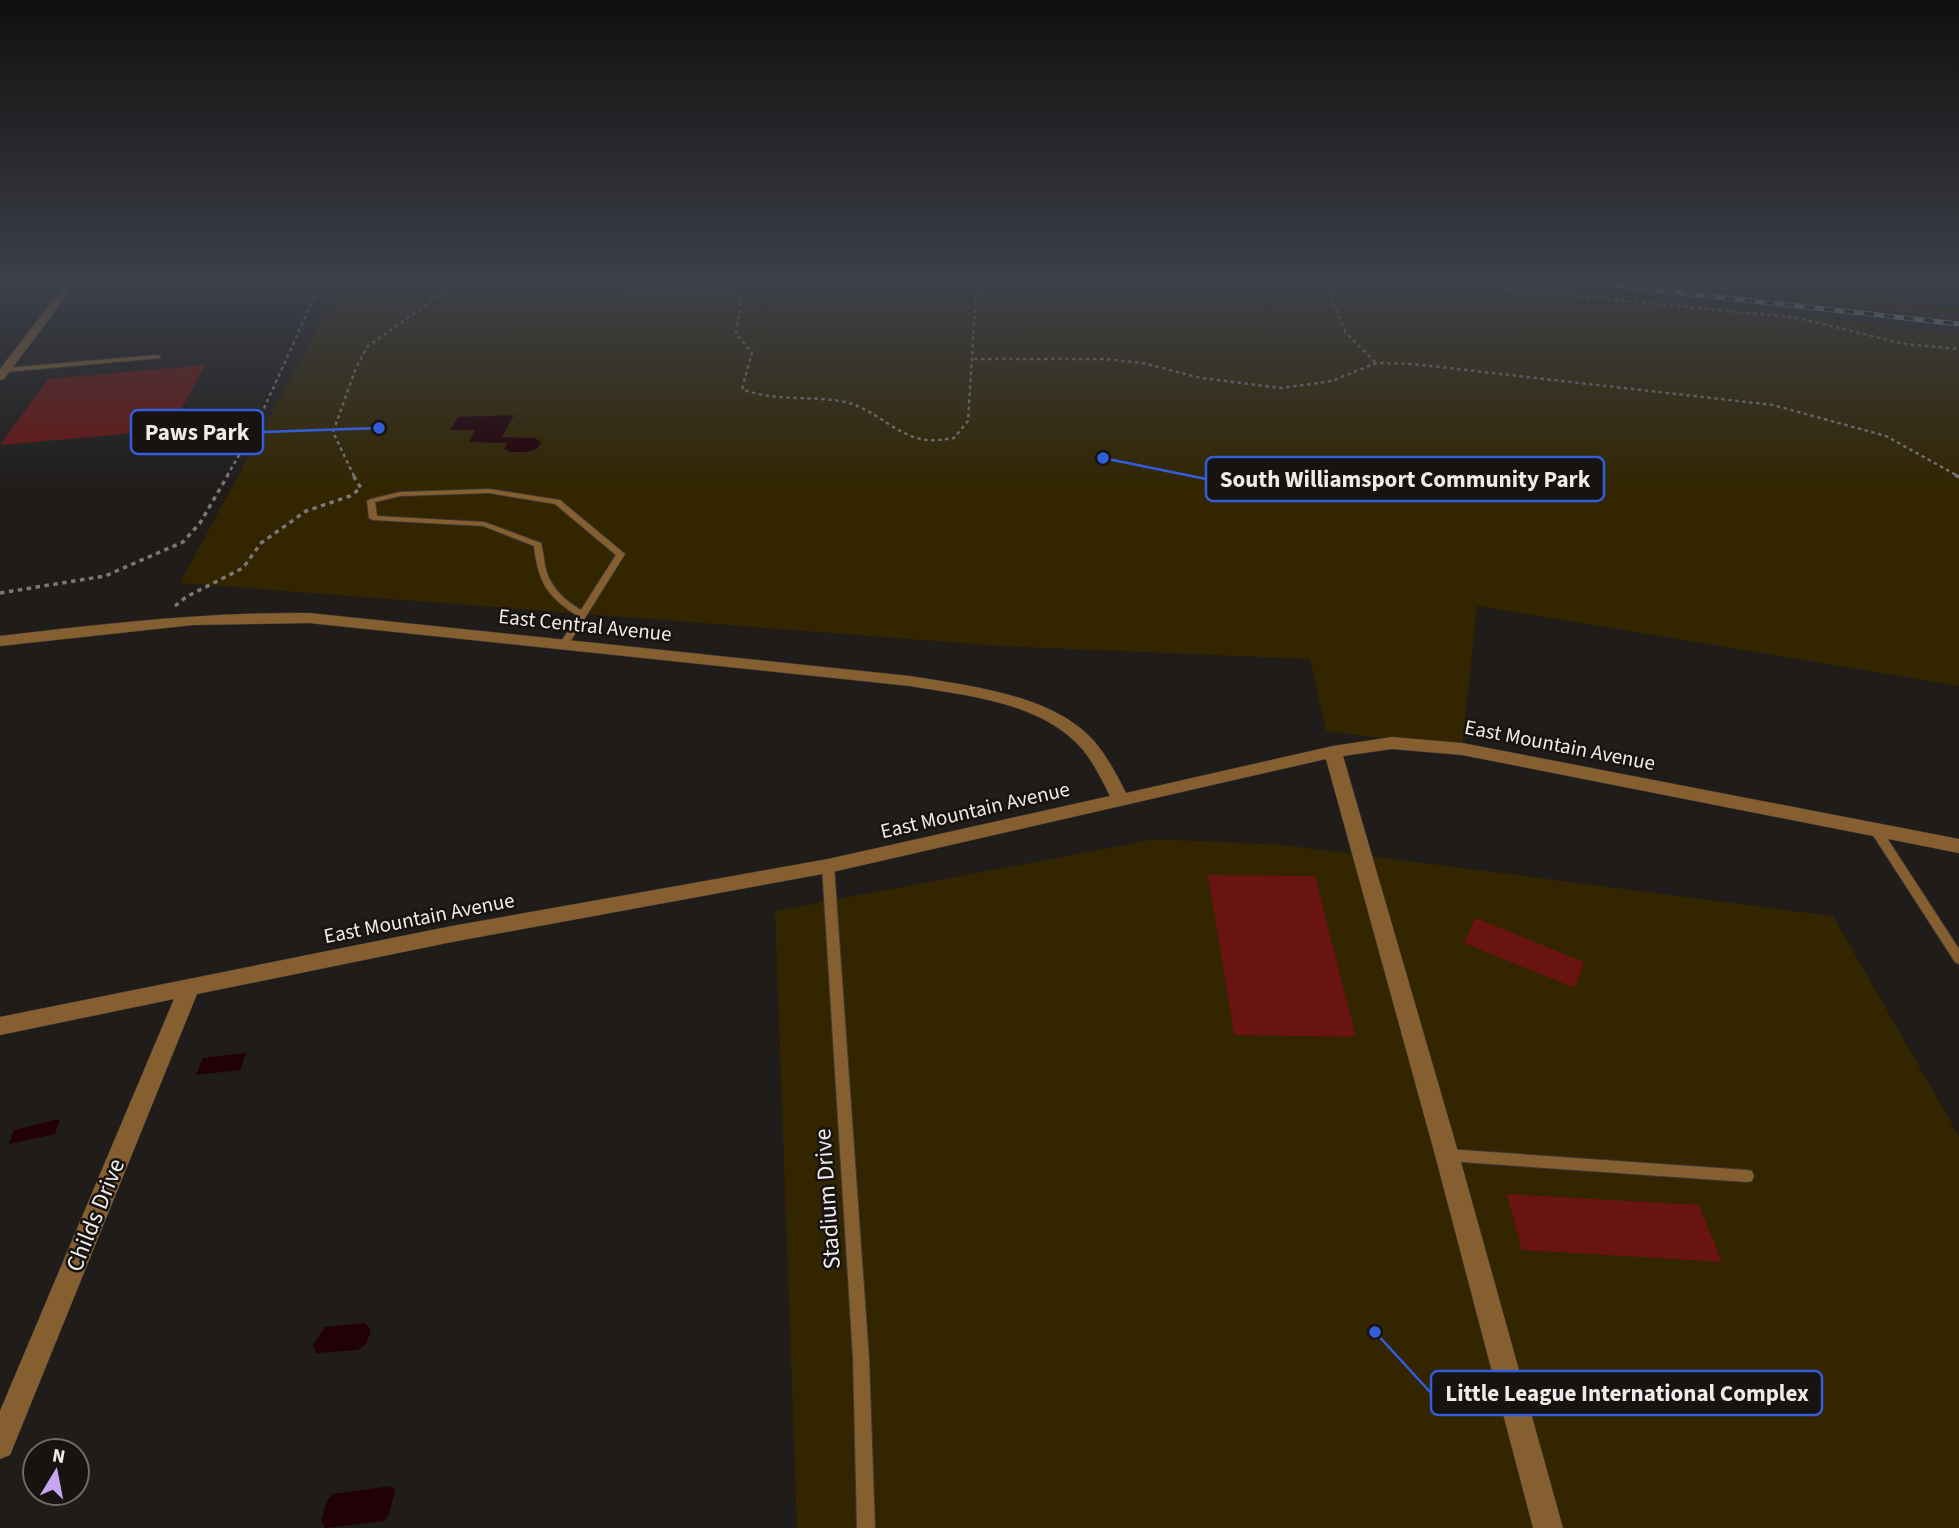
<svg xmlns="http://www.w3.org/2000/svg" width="1959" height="1528" viewBox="0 0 1959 1528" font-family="'Source Sans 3',sans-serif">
  <rect width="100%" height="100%" fill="#1f1c1a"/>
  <g fill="#322500">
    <polygon points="345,278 1481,278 1959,334 1959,686 1477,606 1462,749 1326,731 1310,659 1000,646 180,583"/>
    <path d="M1595,278H1842C1878,303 1917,304 1959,309V319Z"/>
    <polygon points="1156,839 1284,845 1833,916 1959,1136 1959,1528 797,1528 775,911"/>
  </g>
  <g fill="#210006">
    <polygon points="514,415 502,437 535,438 541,442 537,449 525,452 511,452 504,449 507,443 469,442 475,430 450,430 458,417"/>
    <polygon points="246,1053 240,1070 196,1075 203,1058"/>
    <polygon points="60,1119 55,1134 9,1144 14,1130"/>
    <polygon points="365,1323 371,1330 366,1344 358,1350 316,1353 313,1345 325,1327"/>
    <polygon points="391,1486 395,1489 389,1515 384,1521 325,1528 321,1520 327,1501 333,1494"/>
  </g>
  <g fill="#691411">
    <polygon points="205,365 170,430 0,445 48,379"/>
    <polygon points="1208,875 1315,876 1356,1037 1234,1035"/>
    <polygon points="1475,918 1584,962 1575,988 1464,943"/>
    <polygon points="1507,1194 1699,1205 1722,1262 1522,1250"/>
  </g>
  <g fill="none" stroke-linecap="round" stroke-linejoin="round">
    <defs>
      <g id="service">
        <polygon points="158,355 161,357 160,358 6,372 3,370 6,368"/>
        <path d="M489,489L560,500L625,554L568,645L565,646L560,643L578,616C547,597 538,582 534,546L483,526L373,520L369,518L367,501L371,499L400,492ZM489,493L555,504L616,555L581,610C563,599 550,587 545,566C544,558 543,550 541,543L484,522L377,516L375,502L400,496Z"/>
        <polygon points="1875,825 1879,826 1959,949 1959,964 1955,962 1871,832 1869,829 1871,826"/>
        <polygon points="828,862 832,863 834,866 869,1358 875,1528 857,1528 853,1358 822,866 824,863"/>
        <polygon points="1447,1149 1747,1170 1752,1171 1754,1176 1752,1181 1747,1182 1447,1161 1442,1159 1440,1155 1442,1151"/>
      </g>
      <g id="minor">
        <polygon points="70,278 80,278 4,379 0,380 0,369"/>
        <path d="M309,613L910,676C969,686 1053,694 1095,742C1108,758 1117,775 1126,793L1333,746L1392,737L1462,743L1959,839V853L1462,755L1392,749L1343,756L1459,1155L1563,1528H1533L1435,1155L1326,759L828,873L452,942L197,994L10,1455L0,1459V1411L174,999L0,1035V1017L452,926L828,859L1110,796C1102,780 1094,764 1083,750C1042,702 968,696 910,686L309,623L193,625L0,646V636C103,624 205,612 309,613Z"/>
      </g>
    </defs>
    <use href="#service" stroke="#3c3937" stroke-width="2"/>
    <use href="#minor" stroke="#3c3937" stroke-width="1"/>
    <g stroke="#7a7775" stroke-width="2.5" stroke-dasharray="3.5 3.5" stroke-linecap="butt">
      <polyline points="1322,278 1346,333 1376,363"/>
      <polyline points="1398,278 1798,318 1905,344 1959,349"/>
      <polyline points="974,359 1104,359 1143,363 1201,378 1281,388 1332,381 1376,363 1413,364 1773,405 1886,436 1958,476"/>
      <polyline points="227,476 256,426 323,278"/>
      <path d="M354,476L333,432L356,368L367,347L454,285L495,282L738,295L740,306L736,334L752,352L742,389C777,403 813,394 849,403C877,411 898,437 927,440C936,441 945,439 954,438L968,421L977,278"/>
    </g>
    <g stroke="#7a7775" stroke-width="3.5" stroke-dasharray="4.5 4.5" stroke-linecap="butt">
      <polyline points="1955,475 1959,477"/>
      <polyline points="0,593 105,576 183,542 200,523 228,475"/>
      <polyline points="175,606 186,597 243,568 261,543 306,511 350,496 361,488 353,475"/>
    </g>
    <use href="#service" fill="#865f31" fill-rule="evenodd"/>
    <use href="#minor" fill="#865f31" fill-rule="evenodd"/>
    <defs>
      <polyline id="rail" points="1546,278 1959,324"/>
    </defs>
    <use href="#rail" stroke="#a8a5a3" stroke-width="5"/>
    <use href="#rail" stroke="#161311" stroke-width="3.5" stroke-dasharray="10" stroke-linecap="butt"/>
  </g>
  <linearGradient id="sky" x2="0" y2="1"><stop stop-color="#110f0e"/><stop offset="0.57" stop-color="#3c4049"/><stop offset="1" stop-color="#3c4049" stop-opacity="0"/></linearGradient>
  <rect width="1959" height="492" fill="url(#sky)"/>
  <g text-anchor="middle" stroke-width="5" stroke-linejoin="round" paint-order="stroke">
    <g font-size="21" fill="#eeebea" stroke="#161311">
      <text transform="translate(585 625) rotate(6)" y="7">East Central Avenue</text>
      <text transform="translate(1560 745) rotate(11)" y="7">East Mountain Avenue</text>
      <text transform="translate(975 810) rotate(-13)" y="7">East Mountain Avenue</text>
      <text transform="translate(419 918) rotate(-11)" y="7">East Mountain Avenue</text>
    </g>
    <g font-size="24" fill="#eeebea" stroke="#161311">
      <text transform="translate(827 1199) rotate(-94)" y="8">Stadium Drive</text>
      <text transform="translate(95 1215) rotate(-68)" y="8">Childs Drive</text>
    </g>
  </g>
  <path fill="none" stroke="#325eda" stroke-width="2.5" d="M379 428L263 432M1103 458L1206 479M1375 1332L1431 1393"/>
  <g fill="#325eda" stroke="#161311" stroke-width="2.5">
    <circle cx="379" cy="428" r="7"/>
    <circle cx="1103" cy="458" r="7"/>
    <circle cx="1375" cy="1332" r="7"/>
  </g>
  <g fill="#161311" stroke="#325eda" stroke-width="2.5">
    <rect x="131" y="410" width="132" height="44" rx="7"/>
    <rect x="1206" y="457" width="398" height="44" rx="7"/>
    <rect x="1431" y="1371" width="391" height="44" rx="7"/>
  </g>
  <g font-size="23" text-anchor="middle" font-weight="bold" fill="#eeebea">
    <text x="197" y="440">Paws Park</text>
    <text x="1405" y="487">South Williamsport Community Park</text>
    <text x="1627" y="1401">Little League International Complex</text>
  </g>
  <g transform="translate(56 1472) rotate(10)"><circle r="33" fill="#161311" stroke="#6c6968" stroke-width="2"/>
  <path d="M0-5L12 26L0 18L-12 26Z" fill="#c8a6ef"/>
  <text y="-10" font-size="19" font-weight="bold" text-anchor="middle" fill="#eeebea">N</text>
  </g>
</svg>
